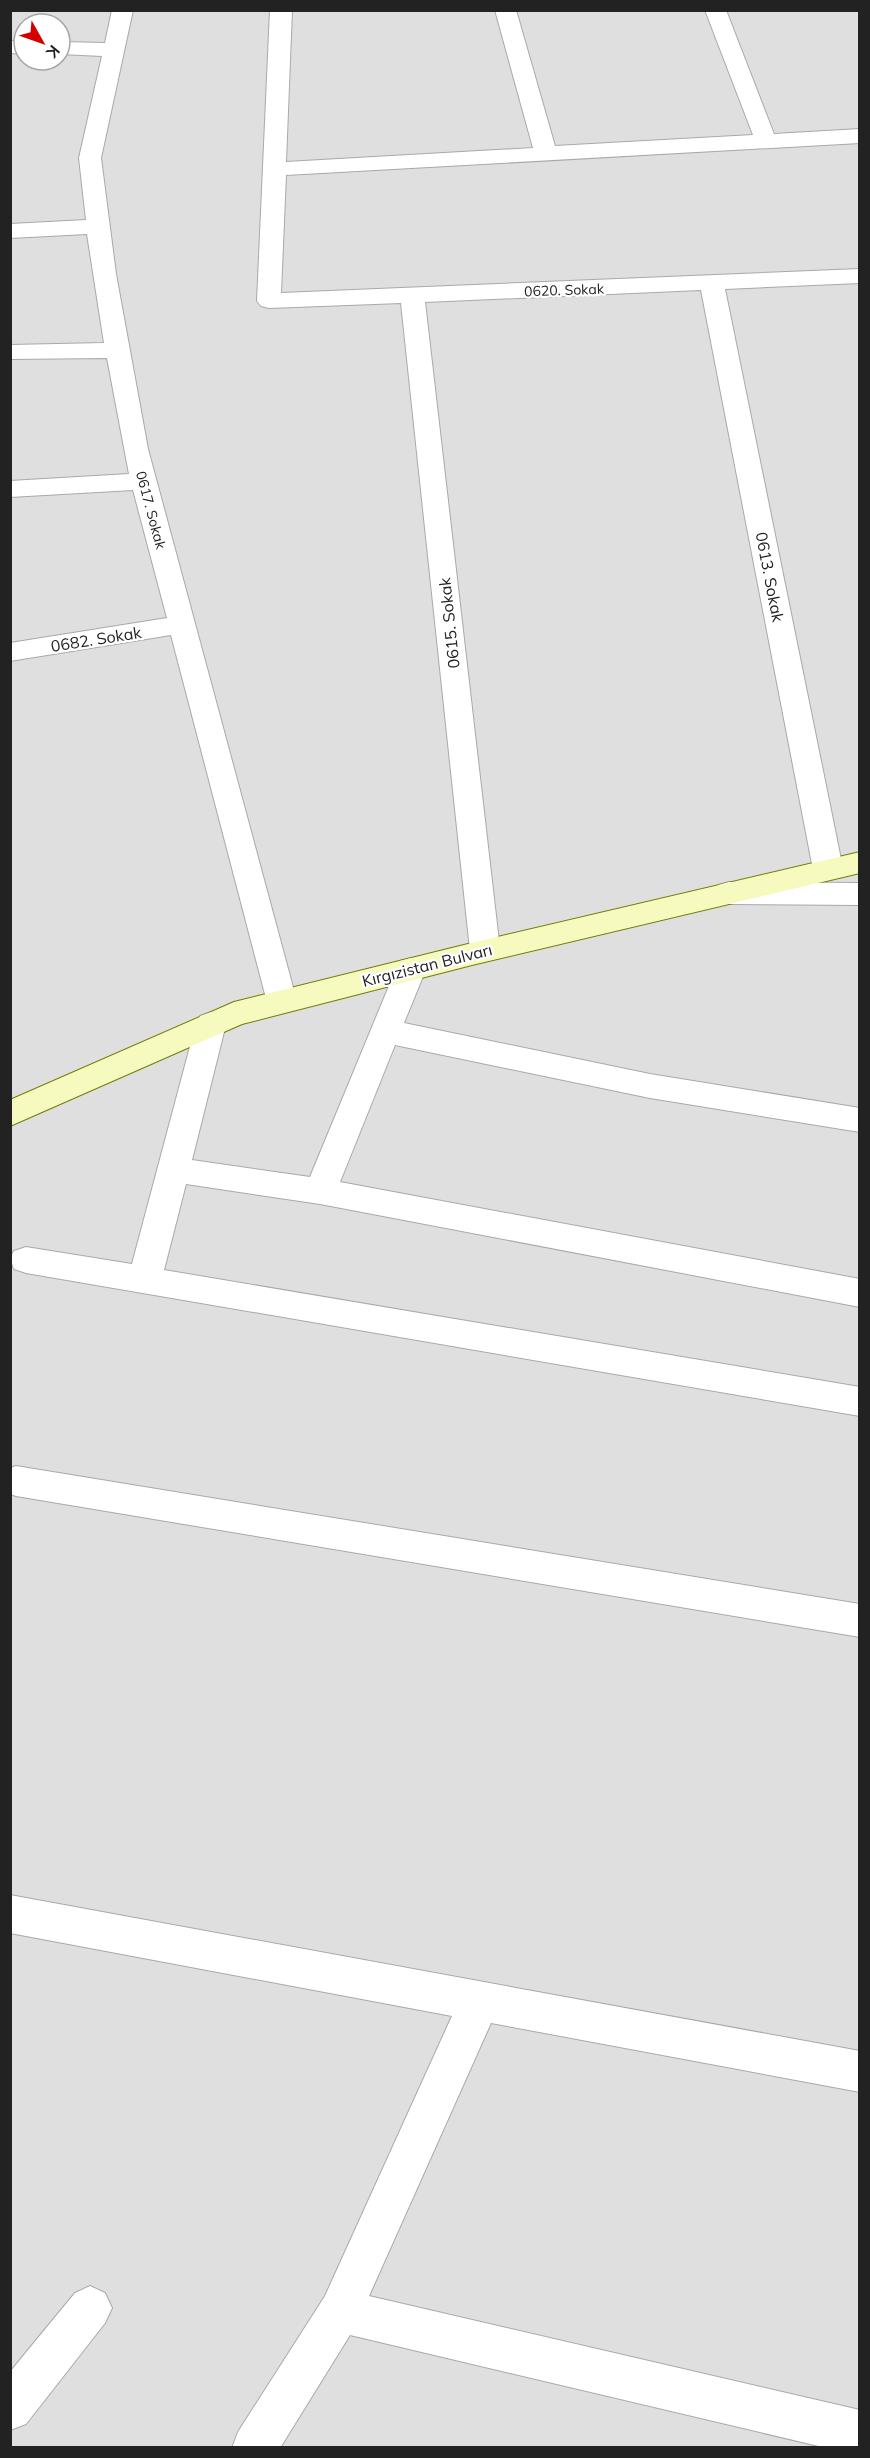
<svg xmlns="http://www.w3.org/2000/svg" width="870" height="2458" viewBox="0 0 870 2458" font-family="Mulish,sans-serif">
  <rect width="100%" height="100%" fill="#f2efe9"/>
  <path fill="#e0dfdf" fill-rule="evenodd" d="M11,11H859V2447H11ZM24,24H60V60H24Z"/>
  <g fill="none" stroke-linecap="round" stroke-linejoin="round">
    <defs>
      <g id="street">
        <polygon points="112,10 133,10 101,158 116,274 148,449 297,1002 293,1010 282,1013 271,1010 267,1002 171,635 10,661 10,643 167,618 133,490 10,497 10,481 129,474 107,358 10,359 10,345 104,343 87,234 10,238 10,224 86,220 79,158 102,56 60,54 60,42 105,43"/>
        <polygon points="270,10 292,10 286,162 533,148 495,10 516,10 555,146 753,135 705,10 726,10 774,134 860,129 860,143 286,175 281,293 860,269 860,283 725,289 843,869 838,876 828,880 818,876 813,869 701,290 425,302 500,950 496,958 485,961 474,958 470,950 401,303 269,308 261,306 257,301"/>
        <polygon points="10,41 24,42 24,54 10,53"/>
        <polygon points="729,882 860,883 860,905 729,904 718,901 714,893 718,885"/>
        <polygon points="411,958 422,961 426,969 404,1023 650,1074 860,1108 860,1132 650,1098 395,1045 340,1182 860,1279 860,1307 320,1204 186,1184 164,1270 860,1387 860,1416 26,1273 14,1269 10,1258 14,1251 26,1247 132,1264 196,1024 200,1016 211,1012 222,1016 226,1024 192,1160 310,1177 396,969 400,961"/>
        <polygon points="16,1466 860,1604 860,1637 16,1496 10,1494 10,1468"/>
        <polygon points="10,1895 860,2051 860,2092 491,2023 369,2296 860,2410 860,2448 827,2448 350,2335 280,2448 232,2448 238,2432 325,2296 452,2016 10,1933"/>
        <polygon points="90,2286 105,2293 112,2308 105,2323 26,2424 10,2430 10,2372 75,2293"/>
      </g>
      <polygon id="secondary" points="860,852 860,873 472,965 242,1024 10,1126 10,1100 234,1002 472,943"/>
    </defs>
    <use href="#street" stroke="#a9a9a9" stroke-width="2"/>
    <use href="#secondary" stroke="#707d05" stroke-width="2"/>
    <use href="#street" fill="#fff" fill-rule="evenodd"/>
    <use href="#secondary" fill="#f7fabf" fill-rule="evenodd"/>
  </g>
  <g text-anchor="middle" stroke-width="4.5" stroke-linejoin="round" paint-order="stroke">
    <g font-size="14" fill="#222" stroke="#fff">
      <text transform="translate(564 290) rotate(-2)" y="5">0620. Sokak</text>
      <text transform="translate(151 510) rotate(75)" y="5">0617. Sokak</text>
    </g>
    <g font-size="16" fill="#222" stroke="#fff">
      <text transform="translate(770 577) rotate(79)" y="6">0613. Sokak</text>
      <text transform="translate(449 623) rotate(-96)" y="6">0615. Sokak</text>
      <text transform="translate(96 639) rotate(-9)" y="6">0682. Sokak</text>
      <text transform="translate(427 965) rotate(-14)" y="6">Kırgızistan Bulvarı</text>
    </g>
  </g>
  <rect width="870" height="2458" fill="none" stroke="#222222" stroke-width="24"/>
  <g transform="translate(42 42) rotate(130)"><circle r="28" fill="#ffffff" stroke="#a7a7a7" stroke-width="1.5"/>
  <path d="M0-4.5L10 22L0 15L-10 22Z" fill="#d40000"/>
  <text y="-9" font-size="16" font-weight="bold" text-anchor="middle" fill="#222222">K</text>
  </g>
</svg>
